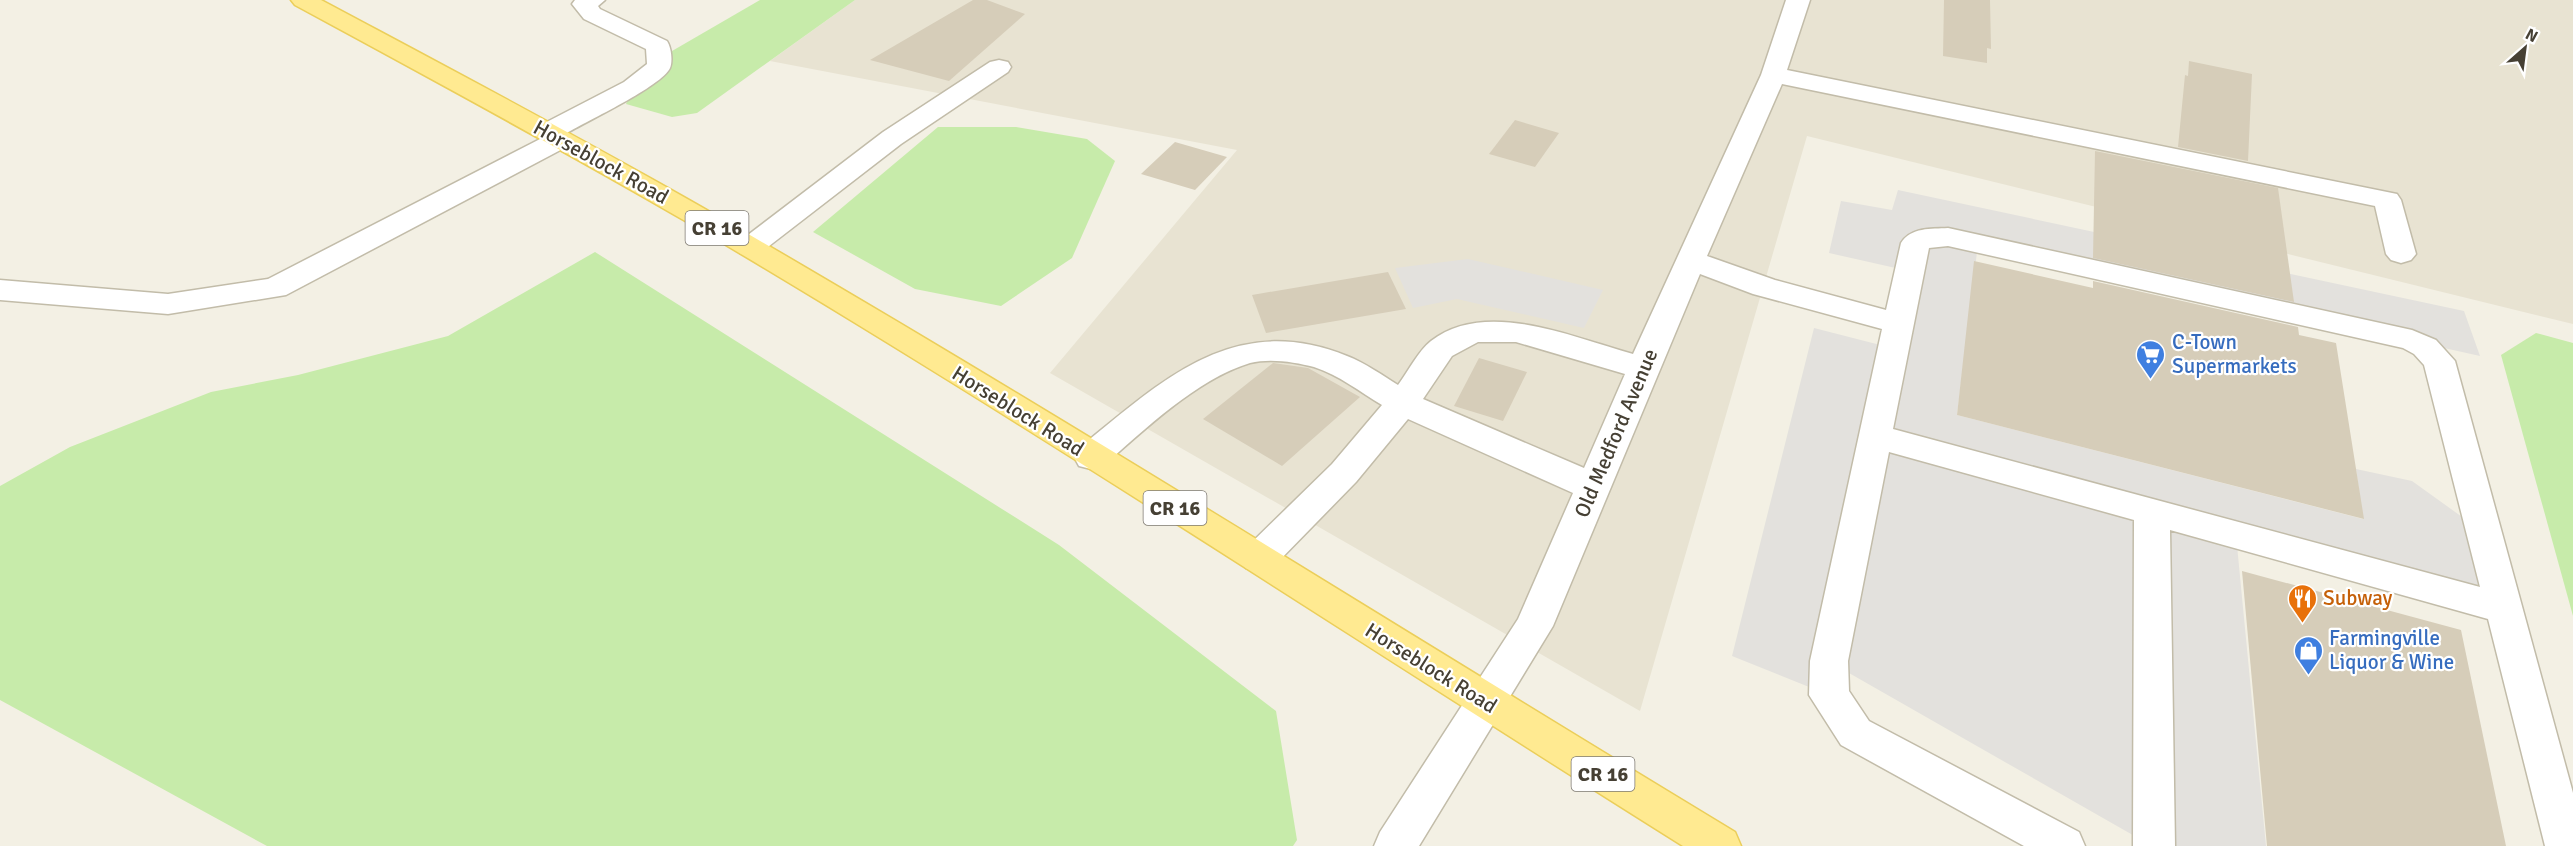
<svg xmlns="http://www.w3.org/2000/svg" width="2573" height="846" viewBox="0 0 2573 846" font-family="Signika,sans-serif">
  <rect width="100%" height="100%" fill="#f3f0e4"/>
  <polygon fill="#e8e3d2" points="855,0 2573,0 2573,324 1807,136 1640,711 1050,373 1237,150 770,61"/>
  <g fill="#c7ebaa">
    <polygon points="760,0 855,0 697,113 672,117 626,104 641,69"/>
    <polygon points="938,127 1016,127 1087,139 1115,161 1072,258 1001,306 915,289 813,232"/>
    <polygon points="595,252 1059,545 1276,711 1297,840 1293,846 267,846 0,700 0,486 70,447 211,392 298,375 448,336"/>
    <polygon points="2536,333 2573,343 2573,616 2501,355"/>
  </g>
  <g fill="#e3e1dd">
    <polygon points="1898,190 2464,311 2480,356 1978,244 1957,415 2363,519 2356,469 2412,481 2483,532 2502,608 2236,535 2266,846 2152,846 1835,665 1829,695 1732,656 1814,328 1892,348 1909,271 1829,253 1841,201 1892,210"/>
    <polygon points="1468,259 1603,290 1584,328 1457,299 1413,308 1395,268"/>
  </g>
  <g fill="#d6cdb9">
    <polygon points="973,0 987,0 1025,14 949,81 870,60"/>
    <polygon points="1944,0 1990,0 1991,49 1987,48 1987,63 1943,56"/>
    <polygon points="2189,61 2252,74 2248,161 2178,147 2185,75 2188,76"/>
    <polygon points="1515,120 1559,133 1535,167 1489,154"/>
    <polygon points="1175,142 1227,157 1195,190 1141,174"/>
    <polygon points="2095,151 2278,188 2294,302 2093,258"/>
    <polygon points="1974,261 2093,288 2093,281 2298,327 2299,335 2336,343 2364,519 1957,415"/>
    <polygon points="1388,272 1406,309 1266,333 1252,295"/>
    <polygon points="1479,358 1527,372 1503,421 1454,406"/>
    <polygon points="1273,363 1308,368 1360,397 1282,466 1203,419"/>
    <polygon points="2242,571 2461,630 2506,846 2267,846"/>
  </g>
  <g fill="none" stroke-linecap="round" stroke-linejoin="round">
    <defs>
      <g id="minor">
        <path d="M575,0H605L598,6L600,9L667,41C671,47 673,61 670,68C662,86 587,121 567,133L574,139L570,145L286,295L168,314L0,300V280L168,294L268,279L542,138L535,132L539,126L624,82L647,64L646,49L584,19L572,4Z"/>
        <path d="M1786,0H1810L1787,70L2397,194L2401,200L2416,254L2411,260L2401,263L2391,260L2386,254L2375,206L1782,84L1707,256L1775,280L1886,310L1901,243C1911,227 1931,229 1948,228L2412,330L2436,340L2455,361L2573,793V846H2545L2488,619L2170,530L2175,846H2133L2134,520L1889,452L1848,661L1849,691L1869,721L2079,832L2085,846H2024L1841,745L1809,695L1810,661L1882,329L1753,294L1700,274L1553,626L1419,846H1374L1380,832L1518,619L1573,493L1408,419L1356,482L1272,568L1259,572L1246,568L1241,558L1246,548L1332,464L1382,405C1360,392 1339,375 1314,367C1295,362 1270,358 1250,363C1197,379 1144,430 1103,466L1091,469L1079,466L1074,457L1079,448C1162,381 1233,310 1347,356C1365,363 1382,375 1398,385C1408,372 1418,351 1431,341C1486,298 1574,338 1633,354L1761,75ZM1948,246L2403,348L2414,354L2424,365L2480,587L1893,429L1929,248ZM1478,342H1516L1625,374L1584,468L1423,399L1452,356Z"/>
        <polygon points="999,60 1008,62 1011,67 1008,72 901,144 760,253 750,256 740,253 736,247 740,241 883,132 990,62"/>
      </g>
      <path id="major" d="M291,0H321C452,70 583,139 712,213C1057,412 1394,626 1735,832L1741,846H1683C1351,638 1025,421 687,222C558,147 426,76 295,5Z"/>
    </defs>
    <use href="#minor" stroke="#c2bca9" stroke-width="3"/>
    <use href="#major" stroke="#ebce5a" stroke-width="3"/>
    <use href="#minor" fill="#fff" fill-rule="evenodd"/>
    <use href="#major" fill="#ffea91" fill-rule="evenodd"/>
  </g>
  <defs>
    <symbol id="supermarket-pin" viewBox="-11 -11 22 30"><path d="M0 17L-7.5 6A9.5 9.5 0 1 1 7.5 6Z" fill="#3f7fe0" stroke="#fff"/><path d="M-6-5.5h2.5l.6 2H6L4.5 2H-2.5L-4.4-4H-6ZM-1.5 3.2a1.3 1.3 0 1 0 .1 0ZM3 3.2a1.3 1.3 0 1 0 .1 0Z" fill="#fff"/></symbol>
    <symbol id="restaurant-pin" viewBox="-11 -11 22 30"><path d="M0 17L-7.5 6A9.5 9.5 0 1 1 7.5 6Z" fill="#e8710a" stroke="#fff"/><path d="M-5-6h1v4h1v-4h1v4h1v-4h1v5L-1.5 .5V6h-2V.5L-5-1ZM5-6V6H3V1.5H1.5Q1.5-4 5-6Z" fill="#fff"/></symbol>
    <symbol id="shop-pin" viewBox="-11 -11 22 30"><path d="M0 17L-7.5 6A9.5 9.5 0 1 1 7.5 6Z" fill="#3f7fe0" stroke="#fff"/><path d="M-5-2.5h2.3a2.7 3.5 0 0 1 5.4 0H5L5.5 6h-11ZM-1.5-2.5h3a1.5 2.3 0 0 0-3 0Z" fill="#fff"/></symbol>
  </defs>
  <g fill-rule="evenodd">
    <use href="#supermarket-pin" x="2134" y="338" width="33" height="45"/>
    <use href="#restaurant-pin" x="2286" y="582" width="33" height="45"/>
    <use href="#shop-pin" x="2292" y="634" width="33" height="45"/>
  </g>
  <g text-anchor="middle" stroke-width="4.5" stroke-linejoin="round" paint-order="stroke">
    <g fill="#fff" stroke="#7e7971" stroke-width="1.5">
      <rect x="685.5" y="211" width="63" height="34" rx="4.5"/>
      <rect x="1143.5" y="491" width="63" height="34" rx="4.5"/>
      <rect x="1571.5" y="757" width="63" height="34" rx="4.5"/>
    </g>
    <g font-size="20" font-weight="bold" fill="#464034">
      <text x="717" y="235">CR 16</text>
      <text x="1175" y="515">CR 16</text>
      <text x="1603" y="781">CR 16</text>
    </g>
    <g font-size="21" fill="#464034" stroke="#fff">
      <text transform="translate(601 162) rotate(29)" y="7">Horseblock Road</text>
      <text transform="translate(1018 411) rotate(32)" y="7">Horseblock Road</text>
      <text transform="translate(1616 433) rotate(-67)" y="7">Old Medford Avenue</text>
      <text transform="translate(1431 668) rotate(32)" y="7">Horseblock Road</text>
    </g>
    <g font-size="21" fill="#366cbe" stroke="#fff" text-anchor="start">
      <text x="2172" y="349">C‑Town<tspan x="2172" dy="24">Supermarkets</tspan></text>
      <text x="2329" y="645">Farmingville<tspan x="2329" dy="24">Liquor &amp; Wine</tspan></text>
    </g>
    <g font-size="21" fill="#c56008" stroke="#fff" text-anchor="start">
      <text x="2323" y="605">Subway</text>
    </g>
  </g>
  <g transform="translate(2525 48) rotate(28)" stroke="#ffffff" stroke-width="4.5" paint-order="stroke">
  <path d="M0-4.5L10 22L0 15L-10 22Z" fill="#464034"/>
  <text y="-9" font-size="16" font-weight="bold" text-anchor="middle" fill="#464034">N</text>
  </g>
</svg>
